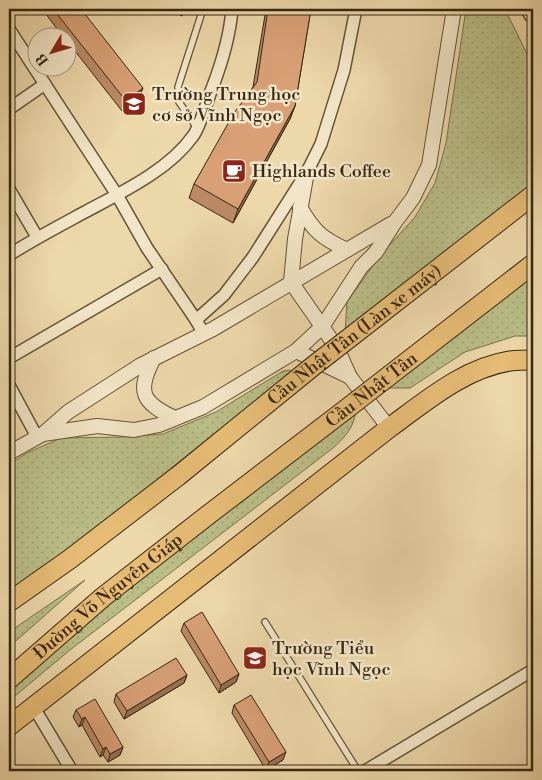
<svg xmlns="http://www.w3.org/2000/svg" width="542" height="780" viewBox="0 0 542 780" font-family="'Libre Bodoni',serif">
  <defs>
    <pattern id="grass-dots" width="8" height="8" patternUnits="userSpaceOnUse" patternTransform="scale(1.25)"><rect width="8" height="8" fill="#babe87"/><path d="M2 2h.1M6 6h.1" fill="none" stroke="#a0a374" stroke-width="1.8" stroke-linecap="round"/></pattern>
  </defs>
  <rect width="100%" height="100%" fill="#edd8aa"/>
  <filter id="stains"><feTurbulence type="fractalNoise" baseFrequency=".004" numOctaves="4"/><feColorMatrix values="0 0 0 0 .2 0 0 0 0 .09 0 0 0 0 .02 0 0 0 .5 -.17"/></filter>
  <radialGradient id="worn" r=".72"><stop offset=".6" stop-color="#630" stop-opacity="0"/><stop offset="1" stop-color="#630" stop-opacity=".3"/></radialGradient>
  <g fill="url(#grass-dots)" stroke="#78724d">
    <polygon points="466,9 505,9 533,66 533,186 345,333 347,302 379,257 415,217 435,183 446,143"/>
    <polygon points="533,274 533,336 515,336 465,352 410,388 386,388"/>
    <polygon points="290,370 290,374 64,553 9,591 9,464 29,452 61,438 122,437 163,434 216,412 283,371"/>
    <path d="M356,411C353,429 346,436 333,448L70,650L9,701V689L102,609Z"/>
    <polygon points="85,580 9,647 9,632"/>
  </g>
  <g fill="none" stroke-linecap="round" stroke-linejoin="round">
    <defs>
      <g id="service">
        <polyline points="197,128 179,102 178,87 202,12 201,9"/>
        <polyline points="265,622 358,771"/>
      </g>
      <g id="minor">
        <polyline points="9,29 117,195 147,248 196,320 204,334"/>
        <polyline points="9,109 45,84"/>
        <polyline points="9,189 37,237"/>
        <path d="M9,255C34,239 59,226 85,212C122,192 169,170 193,136C201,125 207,100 213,86C222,62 230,35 232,9"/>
        <polyline points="196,320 224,295 253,257 307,172 321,144 344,70 356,9"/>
        <polyline points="9,358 162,269"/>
        <polyline points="9,385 37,437"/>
        <polyline points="33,706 72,771"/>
        <polyline points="365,771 533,670"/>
      </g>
      <g id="tertiary">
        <polyline points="307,172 295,239 291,282 337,348 350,377 389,428"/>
        <path d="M300,207C314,232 322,238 347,250"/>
        <polyline points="296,351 350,377"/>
        <path d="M154,358C136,392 142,403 175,418"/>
        <polyline points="43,434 97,426 134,430 159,425 203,407 296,351 322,327 361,267 376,252 395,222 413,198 429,165 454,9"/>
        <polyline points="9,453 43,434 68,412 141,365 213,329 391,224"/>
      </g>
      <polyline id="primary" points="530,9 533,14"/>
      <g id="trunk">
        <polyline points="9,602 70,559 178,476"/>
        <path id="s1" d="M9,679L103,597L208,515"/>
        <path d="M9,726L389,428C425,402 464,368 510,361C518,360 526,360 533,360"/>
      </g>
    </defs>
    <use href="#service" stroke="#645339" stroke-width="8"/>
    <use href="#minor" stroke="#645339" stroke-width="14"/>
    <use href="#tertiary" stroke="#645339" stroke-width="16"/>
    <use href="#primary" stroke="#372713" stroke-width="20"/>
    <use href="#trunk" stroke="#372713" stroke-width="21"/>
    <use href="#service" stroke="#f3e6c8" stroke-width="5.5"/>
    <use href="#minor" stroke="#f3e6c8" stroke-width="11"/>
    <use href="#tertiary" stroke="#f3e6c8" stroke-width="14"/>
    <use href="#primary" stroke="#e6bc75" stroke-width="18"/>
    <use href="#trunk" stroke="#e6bc75" stroke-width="19"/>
    <defs>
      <g id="trunk-bridge">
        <path id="s2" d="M178,476L312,367L533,195"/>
        <path id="s3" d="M208,515L345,410L533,264"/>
      </g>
    </defs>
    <use href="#trunk-bridge" stroke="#372713" stroke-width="21" stroke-linecap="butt"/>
    <use href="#trunk-bridge" stroke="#e6bc75" stroke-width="19"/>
  </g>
  <g fill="#bb8a65" stroke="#372713">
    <polygon points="42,9 80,9 139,98 122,111 68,42 68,38 64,38"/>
    <polygon points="176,9 190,9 181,16"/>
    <polygon points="266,9 311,9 295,106 290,119 233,223 189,198 194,184 253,87"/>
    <polygon points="184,623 239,674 236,682 219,693 181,631"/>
    <polygon points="187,675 184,683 124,719 114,702 116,694"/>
    <polygon points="234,705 283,760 266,770 232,713"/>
    <polygon points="76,710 123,747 120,755 108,762 103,755 100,757 82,725 79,727 73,717"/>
  </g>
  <g fill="#987053" stroke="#372713">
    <polygon points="184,9 190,9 181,16"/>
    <polygon points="143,88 139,98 122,111 126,101"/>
    <polygon points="295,106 290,119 233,223 238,209"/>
    <polygon points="239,674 236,682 219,693 221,685"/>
    <polygon points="187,675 184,683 124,719 127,711"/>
    <polygon points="85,717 82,725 79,727 82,719"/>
    <polygon points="106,747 103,755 100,757 103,749"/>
    <polygon points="123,747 120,755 108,762 110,754"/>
    <polygon points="286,752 283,760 266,770 269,762"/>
  </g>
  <g fill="#d9a076" stroke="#372713">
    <polygon points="53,9 81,9 143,88 126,101"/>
    <polygon points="268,9 311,9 295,106 238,209 194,184 234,113 257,82"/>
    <polygon points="202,612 239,674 221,685 184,623"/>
    <polygon points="176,658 187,675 127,711 116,694"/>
    <polygon points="251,695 286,752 269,762 234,705"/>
    <polygon points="95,699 123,747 110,754 106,747 103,749 85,717 82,719 76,710"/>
    <polygon points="131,765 134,771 120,771"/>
  </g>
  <defs>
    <symbol id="school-square" viewBox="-11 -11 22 22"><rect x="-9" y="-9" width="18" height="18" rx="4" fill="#8f2418" stroke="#f3e6c8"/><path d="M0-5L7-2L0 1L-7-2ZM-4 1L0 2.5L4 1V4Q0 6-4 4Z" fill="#fff"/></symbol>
    <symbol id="cafe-square" viewBox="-11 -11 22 22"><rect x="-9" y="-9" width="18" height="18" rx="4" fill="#8f2418" stroke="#f3e6c8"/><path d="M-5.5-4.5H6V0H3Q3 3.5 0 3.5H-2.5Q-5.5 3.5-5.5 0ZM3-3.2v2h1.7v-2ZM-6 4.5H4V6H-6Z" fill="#fff"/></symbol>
  </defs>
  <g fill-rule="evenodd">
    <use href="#school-square" x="120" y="90" width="28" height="28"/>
    <use href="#cafe-square" x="220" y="157" width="28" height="28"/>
    <use href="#school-square" x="241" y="644" width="28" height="28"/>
  </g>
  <g text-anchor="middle" stroke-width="5" stroke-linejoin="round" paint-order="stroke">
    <g font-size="18" fill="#372713" stroke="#f3e6c8" text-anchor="start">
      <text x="152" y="100">Trường Trung học<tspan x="152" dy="21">cơ sở Vĩnh Ngọc</tspan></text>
      <text x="252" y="177">Highlands Coffee</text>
      <text x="272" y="654">Trường Tiểu<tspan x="272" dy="21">học Vĩnh Ngọc</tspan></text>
    </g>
    <g font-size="18" fill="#372713" stroke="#f3e6c8">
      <text dy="6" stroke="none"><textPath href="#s2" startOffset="226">Cầu Nhật Tân (Làn xe máy)</textPath></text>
      <text dy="6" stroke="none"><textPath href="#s3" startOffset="206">Cầu Nhật Tân</textPath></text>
      <text dy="6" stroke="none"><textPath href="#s1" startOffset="129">Đường Võ Nguyên Giáp</textPath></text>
    </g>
  </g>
  <rect width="542" height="780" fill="none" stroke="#edd8aa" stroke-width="30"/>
  <rect x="10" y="10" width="522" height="760" fill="none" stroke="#372713" stroke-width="2.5"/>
  <rect x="15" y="15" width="512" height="750" fill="none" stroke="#372713"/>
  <g transform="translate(52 52) rotate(232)"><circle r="24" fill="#f3e6c8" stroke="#a89a80"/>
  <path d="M0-4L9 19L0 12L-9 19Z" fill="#8f2418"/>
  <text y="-8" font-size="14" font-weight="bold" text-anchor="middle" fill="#372713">B</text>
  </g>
  <rect width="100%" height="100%" filter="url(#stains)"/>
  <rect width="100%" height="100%" fill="url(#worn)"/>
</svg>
